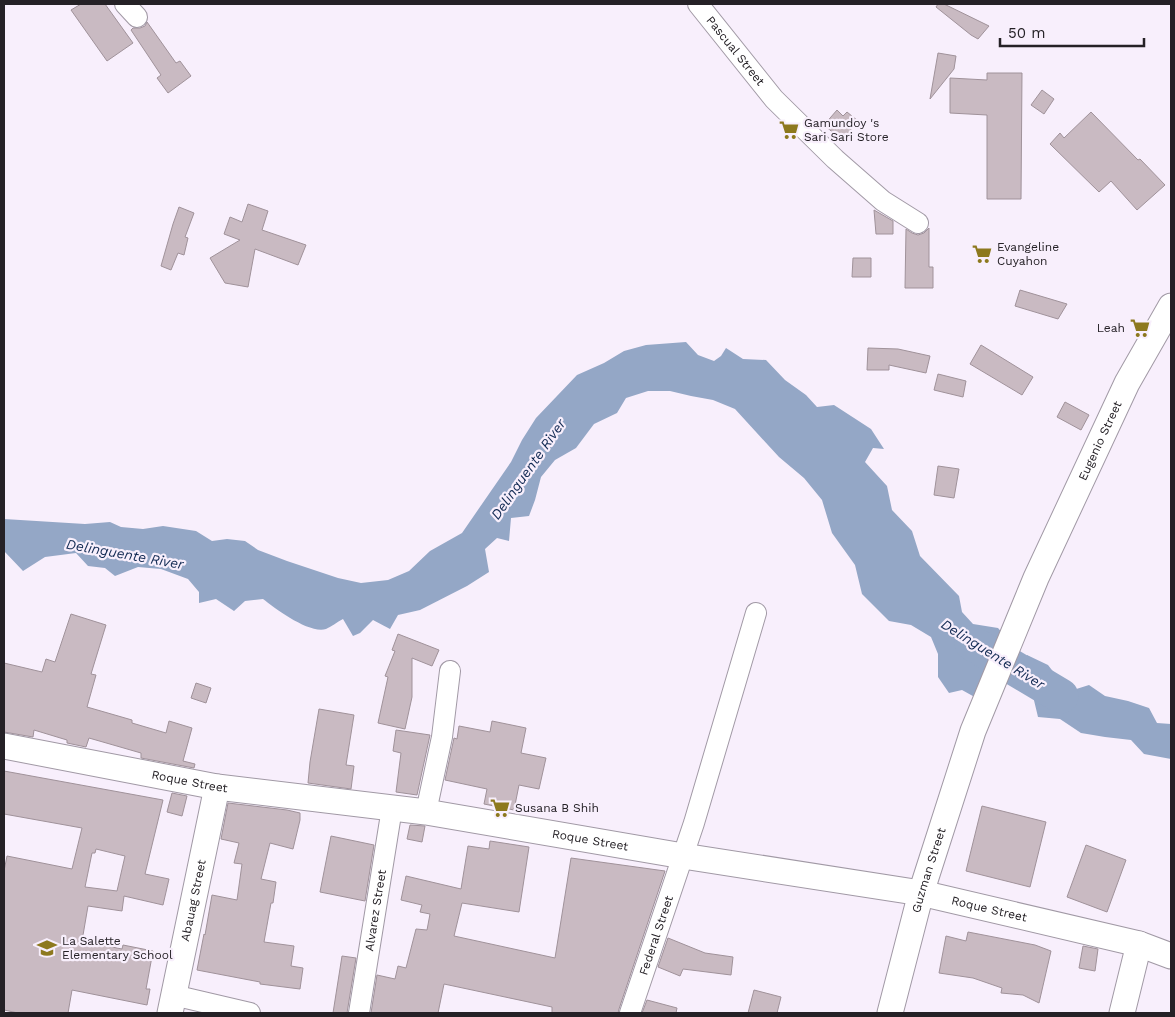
<svg xmlns="http://www.w3.org/2000/svg" width="1175" height="1017" viewBox="0 0 1175 1017" font-family="'Work Sans',sans-serif">
  <rect width="100%" height="100%" fill="#f8effc"/>
  <g fill="#94a7c6">
    <path d="M686,342L698,355L714,361L721,356L726,348L743,359L766,360L785,380L806,395L817,407L834,405L871,429L884,449L873,448L865,462L887,486L892,510L912,531L920,556L959,596L962,612L973,624L998,628L1014,646L980,700L962,690L949,693L938,677V654L931,637L911,625L889,621L862,594L855,565L832,533L822,500L804,478L779,457L735,409L713,400L691,396L670,391H648L626,398L617,413L594,424L576,448L555,460L541,477L535,500L529,516L511,518L509,541L497,538L485,549L489,572L467,586L420,610L398,615L390,629L373,620L360,633L353,636L343,619C337,622 331,627 326,629C309,634 276,609 263,599L245,601L234,611L216,599L199,603V592L188,579L161,569L138,567L115,576L105,568L88,566L76,553L45,557L23,571L4,551V519L85,524L110,522L121,527L143,529L163,526L196,531L212,541L227,539L245,541L258,550L287,561L338,578L361,583L388,580L409,571L430,551L462,533L511,462L522,440L536,418L577,375L604,363L624,351L646,345Z"/>
    <polygon points="1027,655 1048,665 1058,678 1070,691 1089,685 1105,696 1128,701 1149,708 1157,723 1171,724 1171,759 1144,754 1131,740 1105,737 1081,733 1060,719 1038,717 1032,692 1017,681"/>
  </g>
  <g fill="none" stroke-linecap="round" stroke-linejoin="round">
    <polyline stroke="#94a7c6" stroke-width="35" points="972,643 1061,696"/>
  </g>
  <g fill="#c9bac2" stroke="#a0929a" fill-rule="evenodd">
    <polygon points="81,4 105,4 133,43 107,61 71,10"/>
    <polygon points="938,4 944,4 989,26 978,39 971,35 936,7"/>
    <polygon points="147,22 176,63 180,61 191,76 168,93 157,78 161,75 131,30 133,28 140,28 145,26"/>
    <polygon points="938,53 956,56 954,69 930,99"/>
    <polygon points="987,73 1022,73 1021,199 987,199 987,115 950,113 950,78 987,80"/>
    <polygon points="1042,90 1054,99 1044,114 1031,105"/>
    <polygon points="837,110 843,116 847,112 858,121 842,140 824,125"/>
    <polygon points="1091,112 1138,160 1140,159 1165,185 1137,210 1111,181 1099,192 1050,144 1060,133 1064,138"/>
    <polygon points="248,204 268,211 262,230 306,245 298,265 255,249 248,287 225,283 210,258 240,240 224,234 230,217 242,222"/>
    <polygon points="179,207 194,213 185,237 188,238 184,255 178,253 171,270 161,266 173,224"/>
    <polygon points="874,210 893,221 893,234 876,234"/>
    <polygon points="929,228 929,267 933,267 933,288 905,288 906,229 912,233 918,235 924,233"/>
    <polygon points="853,258 871,258 871,277 852,277"/>
    <polygon points="1020,290 1067,304 1058,319 1015,306"/>
    <polygon points="981,345 1033,377 1022,395 970,364"/>
    <polygon points="868,348 898,349 930,356 926,373 889,365 889,370 867,370"/>
    <polygon points="938,374 966,381 963,397 934,390"/>
    <polygon points="1065,402 1089,415 1081,430 1057,417"/>
    <polygon points="938,466 959,469 954,498 934,495"/>
    <polygon points="71,614 106,625 91,674 96,675 87,707 132,720 132,723 166,733 169,721 192,728 183,761 195,764 194,768 141,758 141,753 89,738 86,747 67,743 67,740 34,730 33,737 4,732 4,663 42,672 46,659 55,662"/>
    <polygon points="398,634 439,650 432,666 412,658 412,697 405,729 378,723 388,677 385,676 395,651 392,650"/>
    <polygon points="196,683 211,688 206,703 191,698"/>
    <polygon points="319,709 354,715 346,765 354,766 351,789 308,783 310,762"/>
    <polygon points="492,721 526,728 521,753 546,758 539,789 519,785 514,810 484,804 487,789 445,780 454,738 457,739 459,726 490,732"/>
    <polygon points="396,730 430,735 417,795 396,792 401,753 393,751"/>
    <path d="M4,771L163,800L145,874L169,879L163,905L124,896L122,911L88,906L82,941L122,949L123,945L153,951L146,989H150L147,1005L72,990L68,1013H18L4,1010V871L7,856L72,869L82,828L4,814ZM96,849L125,856L117,891L85,887L92,853H95Z"/>
    <polygon points="172,793 187,796 182,816 167,812"/>
    <polygon points="228,803 287,810 300,813 300,820 293,849 270,843 261,879 276,882 273,903 271,903 264,942 294,946 291,966 303,968 300,989 260,984 260,982 197,970 204,934 205,935 212,895 237,900 242,864 234,863 239,843 221,839"/>
    <polygon points="982,806 1046,822 1030,887 966,871"/>
    <polygon points="410,825 425,826 422,842 407,839"/>
    <polygon points="331,836 374,845 365,901 320,892"/>
    <polygon points="490,841 529,847 519,912 462,903 454,936 555,958 571,858 665,871 619,1009 618,1013 552,1013 552,1007 444,984 438,1013 371,1013 377,975 395,979 398,966 406,968 416,929 427,930 430,914 420,912 422,905 401,900 406,876 461,889 468,846 489,849"/>
    <polygon points="1086,845 1126,860 1107,912 1067,897"/>
    <polygon points="968,932 1035,945 1051,951 1039,1003 1023,995 1001,993 1002,988 973,978 939,973 946,936 966,941"/>
    <polygon points="668,938 705,953 733,957 731,975 683,969 680,976 658,967"/>
    <polygon points="1083,946 1098,949 1095,971 1079,968"/>
    <polygon points="342,956 356,958 347,1013 333,1013"/>
    <polygon points="754,990 781,997 777,1013 748,1013"/>
    <polygon points="647,1000 677,1008 676,1013 642,1013"/>
  </g>
  <g fill="none" stroke-linecap="round" stroke-linejoin="round">
    <defs>
      <g id="minor">
        <polyline points="125,4 137,17"/>
        <path id="s1" d="M698,4L774,99L835,159L883,201L918,223"/>
        <polyline points="426,812 442,737 450,671"/>
        <polyline points="173,995 250,1013"/>
        <path id="s2" d="M359,1013L392,808"/>
        <path id="s3" d="M630,1013L694,823L756,613"/>
      </g>
      <g id="tertiary">
        <path id="s4" d="M4,746L217,787L426,812L683,856L921,893L1139,944L1171,956"/>
        <path id="s5" d="M170,1013L217,787"/>
        <path id="s6" d="M890,1013L921,893L973,731L1036,578L1127,383L1171,306"/>
        <polyline points="1122,1013 1139,944"/>
      </g>
    </defs>
    <use href="#minor" stroke="#a199a5" stroke-width="22"/>
    <use href="#tertiary" stroke="#a199a5" stroke-width="27"/>
    <use href="#minor" stroke="#fff" stroke-width="20"/>
    <use href="#tertiary" stroke="#fff" stroke-width="25"/>
  </g>
  <defs>
    <symbol id="supermarket-bare" viewBox="-9 -9 18 18"><path d="M-6-5.5h2.5l.6 2H6L4.5 2H-2.5L-4.4-4H-6ZM-1.5 3.2a1.3 1.3 0 1 0 .1 0ZM3 3.2a1.3 1.3 0 1 0 .1 0Z" fill="#8d791e" stroke="#f8effc" stroke-width="2.5" paint-order="stroke"/></symbol>
    <symbol id="school-bare" viewBox="-9 -9 18 18"><path d="M0-5L7-2L0 1L-7-2ZM-4 1L0 2.5L4 1V4Q0 6-4 4Z" fill="#8d791e" stroke="#f8effc" stroke-width="2.5" paint-order="stroke"/></symbol>
  </defs>
  <g fill-rule="evenodd">
    <use href="#supermarket-bare" x="775" y="116" width="28" height="28"/>
    <use href="#supermarket-bare" x="968" y="240" width="28" height="28"/>
    <use href="#supermarket-bare" x="1126" y="314" width="28" height="28"/>
    <use href="#supermarket-bare" x="486" y="794" width="28" height="28"/>
    <use href="#school-bare" x="33" y="934" width="28" height="28"/>
  </g>
  <g text-anchor="middle" stroke-width="4.5" stroke-linejoin="round" paint-order="stroke">
    <g font-size="12" fill="#252126" stroke="#f8effc">
      <text dy="4" stroke="none"><textPath href="#s1" startOffset="60">Pascual Street</textPath></text>
      <text dy="4" stroke="none"><textPath href="#s6" startOffset="611">Eugenio Street</textPath></text>
      <text dy="4" stroke="none"><textPath href="#s4" startOffset="189">Roque Street</textPath></text>
      <text dy="4" stroke="none"><textPath href="#s4" startOffset="594">Roque Street</textPath></text>
      <text dy="4" stroke="none"><textPath href="#s6" startOffset="148">Guzman Street</textPath></text>
      <text dy="4" stroke="none"><textPath href="#s5" startOffset="115">Abauag Street</textPath></text>
      <text dy="4" stroke="none"><textPath href="#s4" startOffset="999">Roque Street</textPath></text>
      <text dy="4" stroke="none"><textPath href="#s2" startOffset="104">Alvarez Street</textPath></text>
      <text dy="4" stroke="none"><textPath href="#s3" startOffset="82">Federal Street</textPath></text>
    </g>
    <g font-size="12" fill="#252126" stroke="#f8effc" text-anchor="start">
      <text x="804" y="127">Gamundoy 's<tspan x="804" dy="14">Sari Sari Store</tspan></text>
      <text x="997" y="251">Evangeline<tspan x="997" dy="14">Cuyahon</tspan></text>
      <text x="1125" y="332" text-anchor="end">Leah</text>
      <text x="515" y="812">Susana B Shih</text>
      <text x="62" y="945">La Salette<tspan x="62" dy="14">Elementary School</tspan></text>
    </g>
    <g font-size="14" font-style="italic" fill="#122a53" stroke="#f8effc">
      <text transform="translate(528 469) rotate(-55)" y="5">Delinguente River</text>
      <text transform="translate(125 554) rotate(10)" y="5">Delinguente River</text>
      <text transform="translate(993 654) rotate(32)" y="5">Delinguente River</text>
    </g>
  </g>
  <rect width="1175" height="1017" fill="none" stroke="#252126" stroke-width="10"/>
  <path d="M1000 38v8h144v-8" fill="none" stroke="#252126" stroke-width="2.5"/>
  <text x="1008" y="38" font-size="15" fill="#252126" stroke="#f8effc" stroke-width="4" paint-order="stroke">50 m</text>
</svg>
